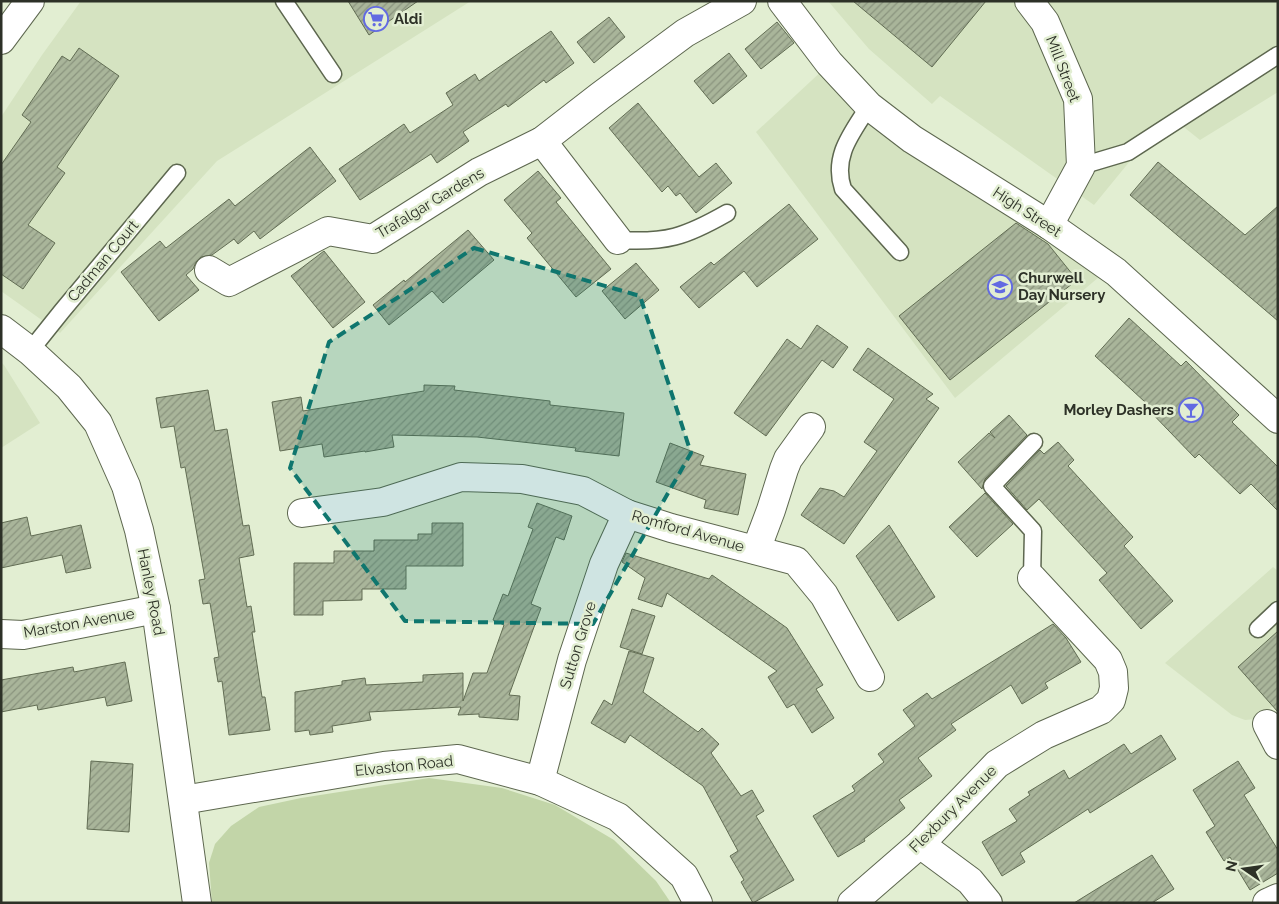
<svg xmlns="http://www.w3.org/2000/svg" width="1279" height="904" viewBox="0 0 1279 904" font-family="Raleway,sans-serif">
  <defs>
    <pattern id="building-hatch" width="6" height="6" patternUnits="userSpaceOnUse" patternTransform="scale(1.25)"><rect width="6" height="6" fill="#a9b59a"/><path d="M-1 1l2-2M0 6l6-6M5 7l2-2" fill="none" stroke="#8a947e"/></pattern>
  </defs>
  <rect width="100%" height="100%" fill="#e2eed2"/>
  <g fill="#d5e3c1">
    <polygon points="81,1 471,1 217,161 60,333 1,291 1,117 42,55"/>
    <polygon points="828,1 1278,1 1278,92 1200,140 1180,124 1130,161 1094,205 940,96 932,104 869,49"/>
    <polygon points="825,68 1099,277 955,398 756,132"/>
    <polygon points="1,362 4,365 40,423 1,448"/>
    <polygon points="1273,567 1278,571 1278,702 1256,719 1245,720 1232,715 1165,663"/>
  </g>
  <polygon fill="#c2d5a8" points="429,778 502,788 555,805 614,840 656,881 671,903 212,903 209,863 215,844 231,826 259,807 301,798"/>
  <g fill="url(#building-hatch)" stroke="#626d54">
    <polygon points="348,1 418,1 369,35"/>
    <polygon points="853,1 986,1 932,67"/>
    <polygon points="609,17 625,37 594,63 577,42"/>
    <polygon points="777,22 794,43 761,69 745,49"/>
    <polygon points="551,31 574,63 546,83 544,80 508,107 506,104 463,132 469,141 437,163 431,154 360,200 339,169 404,124 410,133 453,105 446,93 475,74 479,81"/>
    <polygon points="79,48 119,76 57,167 65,173 28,225 55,243 23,289 1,274 1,165 31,122 22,115 62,56 70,61"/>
    <polygon points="729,53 747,76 713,104 694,81"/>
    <polygon points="638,103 699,177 716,163 732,183 696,213 680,193 676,196 668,186 662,192 609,128"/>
    <polygon points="310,147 336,181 260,239 254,231 238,244 234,239 212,255 201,257 196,262 193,269 186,275 199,290 159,321 121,272 160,241 166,248 229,199 235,206"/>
    <polygon points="1158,162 1245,235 1278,206 1278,321 1130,195"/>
    <polygon points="538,171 561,198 556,202 611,269 576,297 527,238 532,233 504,200"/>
    <polygon points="789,204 818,239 757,287 744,271 699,308 680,287 711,262 714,265"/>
    <polygon points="1016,223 1048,244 1077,280 950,380 899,316"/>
    <polygon points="468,230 494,260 443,303 432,291 389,325 373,305 404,280 405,282"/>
    <polygon points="324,251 365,302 333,328 291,276"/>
    <polygon points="636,263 659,290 625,319 602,291"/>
    <polygon points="1129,318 1181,366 1186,361 1239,415 1232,422 1278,467 1278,511 1251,484 1240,494 1199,454 1195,458 1143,404 1145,402 1095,356"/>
    <polygon points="817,325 848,347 833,368 822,360 766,436 734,413 787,339 801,349"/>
    <polygon points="868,348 933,394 926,399 939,408 844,544 801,515 820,488 834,491 844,497 877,451 864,442 894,399 853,370"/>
    <polygon points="424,385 455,386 454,390 550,401 550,405 624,413 619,456 575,451 576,448 477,437 392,435 394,447 365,452 365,451 324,457 322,444 280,451 272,402 301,397 303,411 424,391"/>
    <polygon points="208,390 215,431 227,429 243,526 249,525 254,555 239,558 247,607 251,606 255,632 252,632 262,697 265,697 270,730 229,735 222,681 218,682 214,658 219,657 210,603 203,604 199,580 205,579 185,467 181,468 174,426 161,428 156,398"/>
    <polygon points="1009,415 1027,435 985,479 982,489 958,462 989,433 995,438 990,432"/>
    <polygon points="1058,442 1074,460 1068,466 1133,537 1124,546 1173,601 1141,629 1099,580 1107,573 1039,499 1027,510 1006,486 1040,450 1044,454"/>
    <polygon points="670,443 704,456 700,465 746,474 738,515 704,508 706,500 656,482"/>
    <polygon points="985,493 1013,524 977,557 949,527"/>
    <polygon points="537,503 572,516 564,540 556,537 531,604 541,608 509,695 520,696 518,720 479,717 479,714 458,715 461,707 369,712 371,720 332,726 333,732 310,735 309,730 295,732 295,692 342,685 342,681 365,678 366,685 423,682 423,675 463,673 463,701 473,673 487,673 504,625 493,620 503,594 508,596 533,529 528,527"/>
    <polygon points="27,517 31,536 81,525 91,568 66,573 62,555 1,568 1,523"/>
    <polygon points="432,523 463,523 463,566 406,566 406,589 362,589 362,600 323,601 323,615 294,615 294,563 334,563 334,551 374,551 374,540 418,540 418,534 432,534"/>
    <polygon points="889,525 935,597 898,621 856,556"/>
    <polygon points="626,553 709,579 712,575 787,628 823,685 816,689 834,718 812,733 794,704 787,708 768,677 777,671 667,593 662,607 638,599 645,578 622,562"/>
    <polygon points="632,609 655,616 642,654 620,647"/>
    <polygon points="1053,624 1066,638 1081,662 1045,683 1048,688 1022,704 1011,685 951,724 956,730 918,758 932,776 899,800 905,808 864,839 865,841 838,857 813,816 855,791 852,786 884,762 878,754 915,726 903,710 927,693 932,699"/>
    <polygon points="1278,631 1278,712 1238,667"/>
    <polygon points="629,651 654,658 643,692 698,732 702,728 719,744 711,753 741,796 752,790 764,811 756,816 794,880 753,903 741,882 744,880 730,856 738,851 703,786 630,735 625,743 591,723 604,700 612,705"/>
    <polygon points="125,662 132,701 107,706 105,697 38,710 37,705 1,712 1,680 73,667 74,672"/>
    <polygon points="1161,735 1176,759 1090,813 1088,809 1020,853 1025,862 1002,876 982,842 1017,821 1009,809 1030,795 1028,792 1064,770 1069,779 1124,744 1131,754"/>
    <polygon points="91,761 133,764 129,832 87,829"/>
    <polygon points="1238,761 1255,788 1244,795 1278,850 1278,873 1250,890 1230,857 1224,861 1206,832 1215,826 1193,790"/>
    <polygon points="1152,855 1174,889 1152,903 1074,903"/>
  </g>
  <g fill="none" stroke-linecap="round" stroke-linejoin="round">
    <defs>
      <g id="service">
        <polyline points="284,1 333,74"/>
        <path d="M869,106C852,133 832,156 843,189L900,252"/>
        <polyline points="1081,166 1128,152 1278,55"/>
        <path d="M618,240C666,243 685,237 727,213"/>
        <polyline points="30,351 62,311 177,173"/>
        <polyline points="1032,578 1033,531 992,486 1034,442"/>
        <polyline points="1258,629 1278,610"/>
      </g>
      <g id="minor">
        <polyline points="1029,1 1045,22 1078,99 1081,166 1049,225"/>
        <polyline points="542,141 618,240"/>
        <polyline points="209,270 229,282 328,231 373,239 479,172 542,141 600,96 685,33 742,1"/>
        <polyline points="1,329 30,351 69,387 98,423 126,486 139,530 156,609 197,903"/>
        <polyline points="302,513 383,502 461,477 522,479 583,491 627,514 671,528 796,561 824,595 870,677"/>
        <polyline points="756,550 771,510 784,469 788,459 811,427"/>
        <polyline points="1,634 23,635 156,609"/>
        <polyline points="1267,724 1278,745"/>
        <polyline points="540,781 572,660 604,564 627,514"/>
        <polyline points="183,800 384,766 458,759 540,781 618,817 684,876 698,903"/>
        <polyline points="920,844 970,881 988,903"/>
        <polyline points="852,903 920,844 997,764 1044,735 1101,710 1111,700 1114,688 1113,672 1108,660 1032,578"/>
        <polyline points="1267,903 1278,898"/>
      </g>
      <polyline id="tertiary" points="782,1 829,63 869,106 912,139 1049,225 1116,272 1278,419"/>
      <polyline id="secondary" points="1,40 30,1"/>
    </defs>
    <use href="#service" stroke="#5d674f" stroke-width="19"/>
    <use href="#minor" stroke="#5d674f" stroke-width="30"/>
    <use href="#tertiary" stroke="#5d674f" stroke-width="30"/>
    <use href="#secondary" stroke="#5d674f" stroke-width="30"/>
    <use href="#service" stroke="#fff" stroke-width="16"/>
    <use href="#minor" stroke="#fff" stroke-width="28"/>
    <use href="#tertiary" stroke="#fff" stroke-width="28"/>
    <use href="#secondary" stroke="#fff" stroke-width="28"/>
  </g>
  <path fill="#0f766e" fill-opacity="0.2" stroke="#0f766e" stroke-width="4" stroke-dasharray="10 6" stroke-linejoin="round" d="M474,248L640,296L691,453L593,624L405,621L290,468L329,342Z"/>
  <defs>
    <symbol id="supermarket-ring" viewBox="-11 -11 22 22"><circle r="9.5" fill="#e2eed2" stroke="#626ae2" stroke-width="1.5"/><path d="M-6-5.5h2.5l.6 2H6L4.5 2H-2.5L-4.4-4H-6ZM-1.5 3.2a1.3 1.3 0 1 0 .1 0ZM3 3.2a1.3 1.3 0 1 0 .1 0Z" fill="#626ae2"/></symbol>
    <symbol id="school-ring" viewBox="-11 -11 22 22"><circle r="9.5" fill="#e2eed2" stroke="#626ae2" stroke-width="1.5"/><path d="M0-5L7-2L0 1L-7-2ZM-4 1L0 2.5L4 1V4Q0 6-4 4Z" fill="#626ae2"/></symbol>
    <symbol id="bar-ring" viewBox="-11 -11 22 22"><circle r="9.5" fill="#e2eed2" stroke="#626ae2" stroke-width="1.5"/><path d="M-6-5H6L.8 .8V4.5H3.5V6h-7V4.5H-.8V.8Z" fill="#626ae2"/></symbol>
  </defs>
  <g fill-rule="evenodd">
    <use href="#supermarket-ring" x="362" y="5" width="28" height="28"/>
    <use href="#school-ring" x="986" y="273" width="28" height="28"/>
    <use href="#bar-ring" x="1177" y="396" width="28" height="28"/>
  </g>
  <g text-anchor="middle" stroke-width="5" stroke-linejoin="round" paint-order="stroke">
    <g font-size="15" font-weight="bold" fill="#2d3127" stroke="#e2eed2" text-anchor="start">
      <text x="394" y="24">Aldi</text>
      <text x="1018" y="283">Churwell<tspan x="1018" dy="17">Day Nursery</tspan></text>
      <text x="1174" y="415" text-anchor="end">Morley Dashers</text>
    </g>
    <g font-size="15" fill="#2d3127" stroke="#e2eed2">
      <text transform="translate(1063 69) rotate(69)" y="5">Mill Street</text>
      <text transform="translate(430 203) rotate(-31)" y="5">Trafalgar Gardens</text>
      <text transform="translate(1027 212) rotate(33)" y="5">High Street</text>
      <text transform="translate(103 261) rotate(-50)" y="5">Cadman Court</text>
      <text transform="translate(688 531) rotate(16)" y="5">Romford Avenue</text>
      <text transform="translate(151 592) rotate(79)" y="5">Hanley Road</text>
      <text transform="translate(79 623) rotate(-10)" y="5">Marston Avenue</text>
      <text transform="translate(578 645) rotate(-73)" y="5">Sutton Grove</text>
      <text transform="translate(404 766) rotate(-6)" y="5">Elvaston Road</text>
      <text transform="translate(953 809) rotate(-45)" y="5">Flexbury Avenue</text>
    </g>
  </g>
  <rect width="1279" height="904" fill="none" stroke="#2d3127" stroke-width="5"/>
  <g transform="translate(1244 869) rotate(283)" stroke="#e2eed2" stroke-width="4" paint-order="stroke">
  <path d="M0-4L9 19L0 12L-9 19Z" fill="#2d3127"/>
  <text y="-8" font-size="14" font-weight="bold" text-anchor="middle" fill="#2d3127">N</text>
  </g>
</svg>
